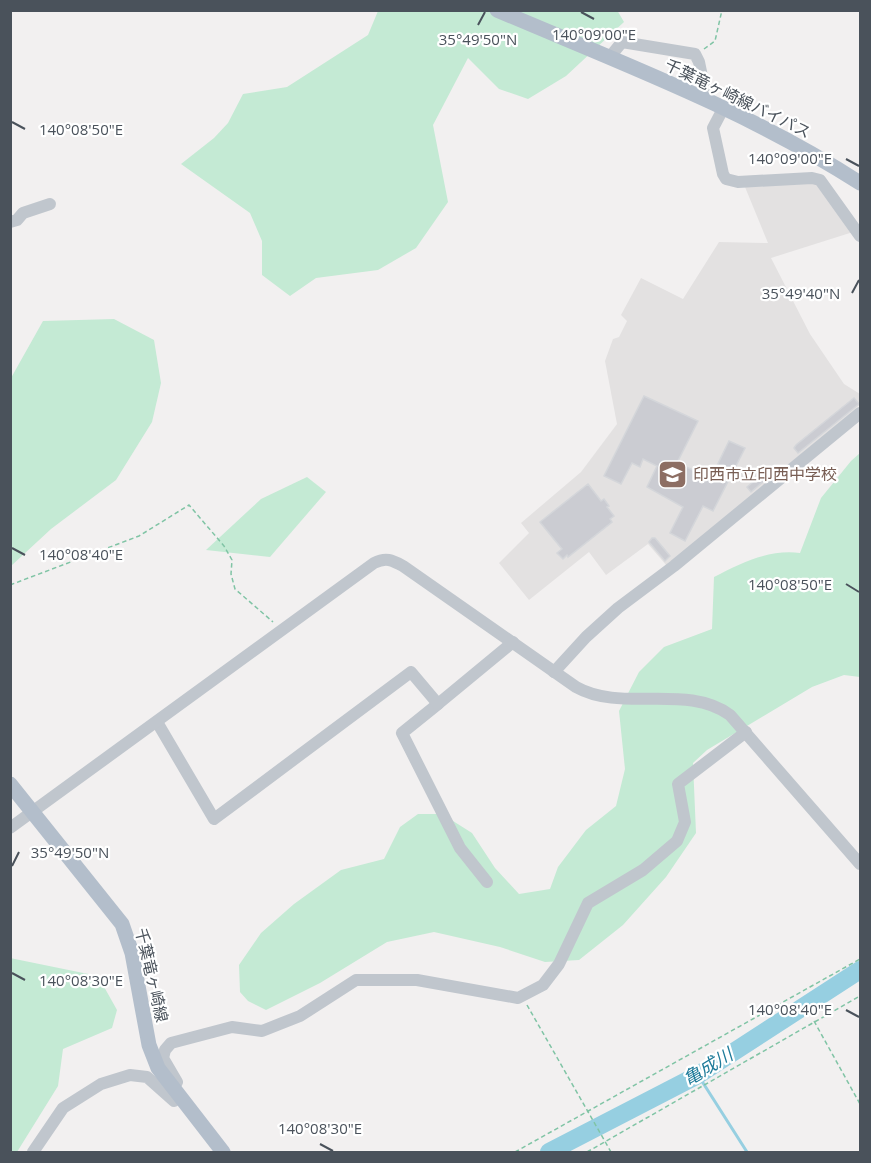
<svg xmlns="http://www.w3.org/2000/svg" width="871" height="1163" viewBox="0 0 871 1163" font-family="'Open Sans','Noto Sans JP',sans-serif">
  <rect width="100%" height="100%" fill="#f2f0f0"/>
  <polygon fill="#e3e1e1" points="817,183 853,232 771,258 810,334 844,384 860,394 860,405 667,566 648,544 606,575 589,552 529,600 499,563 529,533 521,523 581,472 617,424 605,361 613,339 619,337 627,321 621,315 641,278 683,299 719,242 768,243 745,187"/>
  <g fill="#c4ead4">
    <polygon points="617,10 624,22 566,76 528,99 499,89 468,58 433,125 448,202 416,248 378,270 316,278 290,296 262,275 262,241 250,213 181,164 214,138 228,123 243,94 287,87 368,35 378,11"/>
    <polygon points="114,319 154,340 161,383 152,422 116,480 51,529 11,566 11,378 43,321"/>
    <path d="M860,453V677L844,675L812,687L707,750L693,763L696,833L666,877L623,925L579,960L545,962L500,947L434,932L387,942L320,983L266,1010L248,1001L240,992L239,965L261,933L294,904L341,870L384,859L400,827L418,814H442L472,833L495,868L519,894L550,889L558,867L586,830L616,806L625,769L619,711L639,672L664,647L712,629L714,577C741,563 769,549 800,553L821,498L851,461Z"/>
    <polygon points="307,477 326,492 270,557 206,550 261,499"/>
    <polygon points="10,958 98,976 117,1010 112,1028 63,1049 58,1086 17,1152 10,1152"/>
  </g>
  <g fill="none" stroke-linecap="round" stroke-linejoin="round">
    <polyline stroke="#96cfe1" stroke-width="3" points="698,1075 747,1152"/>
    <polyline stroke="#96cfe1" stroke-width="18" points="549,1152 698,1075 860,970"/>
  </g>
  <g fill="#cbccd2" stroke="#d4d6da" stroke-width="1.5">
    <polygon points="644,396 698,421 677,463 711,478 729,441 745,448 713,511 703,506 685,541 670,533 683,507 647,487 657,466 643,459 640,467 632,463 621,484 604,476"/>
    <polygon points="854,398 859,404 798,453 794,448 796,445"/>
    <polygon points="772,466 776,471 751,492 747,487"/>
    <polygon points="588,484 601,501 604,499 609,506 607,507 614,516 610,519 612,522 568,557 567,555 563,559 557,553 562,549 540,522"/>
    <polygon points="652,538 655,538 670,556 665,561 649,542"/>
  </g>
  <g fill="none" stroke-linecap="round" stroke-linejoin="round">
    <g stroke="#80c4a5" stroke-width="1.5" stroke-dasharray="4.5 3" stroke-linecap="butt">
      <polyline points="704,49 715,41 722,10"/>
      <polyline points="10,585 139,536 189,505 224,546 232,560 231,574 235,589 273,622"/>
      <polyline points="527,1005 611,1152"/>
      <polyline points="814,1021 860,1104"/>
      <polyline points="515,1152 860,959"/>
      <polyline points="587,1152 860,996"/>
    </g>
    <g stroke="#c0c6cd" stroke-width="12">
      <polyline points="609,58 622,42 695,54 699,62 705,91"/>
      <polyline points="724,107 713,128 723,174 726,179 738,182 812,178 820,180 860,236"/>
      <polyline points="10,222 17,220 23,213 50,204"/>
      <polyline points="554,672 586,637 618,608 674,566 860,413"/>
      <polyline points="438,704 402,733 460,848 487,882"/>
      <polyline points="157,722 214,819 411,672 438,704 513,642"/>
      <path d="M10,828L374,563C386,557 392,560 403,566L576,687C622,713 687,683 730,715L860,864"/>
      <polyline points="33,1152 63,1108 101,1084 130,1075 147,1077 174,1101 175,1100 173,1089 177,1082 163,1058 165,1050 171,1043 232,1027 262,1031 300,1016 356,980 417,980 518,998 543,985 559,964 588,903 643,870 677,841 685,822 678,784 746,732"/>
    </g>
    <g stroke="#b3becb" stroke-width="15">
      <path d="M497,10C621,63 747,110 860,183"/>
      <polyline points="10,784 122,924 132,953 149,1045 158,1068 223,1152"/>
    </g>
  </g>
  <path fill="none" stroke="#4a525b" stroke-width="2" d="M581,12L594,19M478,25L485,12M12,122L25,129M846,159L859,166M852,293L859,280M12,548L25,555M846,584L859,592M12,866L19,852M12,973L25,980M846,1010L859,1017M320,1144L333,1151"/>
  <defs>
    <symbol id="school-square" viewBox="-11 -11 22 22"><rect x="-9" y="-9" width="18" height="18" rx="4" fill="#8d6e63" stroke="#fff"/><path d="M0-5L7-2L0 1L-7-2ZM-4 1L0 2.5L4 1V4Q0 6-4 4Z" fill="#fff"/></symbol>
  </defs>
  <g fill-rule="evenodd">
    <use href="#school-square" x="656" y="458" width="33" height="33"/>
  </g>
  <g text-anchor="middle" stroke-width="4.5" stroke-linejoin="round" paint-order="stroke">
    <g font-size="16" fill="#4a525b" stroke="#fff">
      <text transform="translate(738 98) rotate(26)" y="6">千葉竜ヶ崎線バイパス</text>
      <text transform="translate(152 975) rotate(77)" y="6">千葉竜ヶ崎線</text>
    </g>
    <g font-size="16" fill="#785e54" stroke="#fff" text-anchor="start">
      <text x="693" y="480">印西市立印西中学校</text>
    </g>
    <g font-size="18" font-style="italic" fill="#1e7b9a" stroke="#fff">
      <text transform="translate(708 1067) rotate(-31)" y="6">亀成川</text>
    </g>
  </g>
  <g font-size="15" text-anchor="middle" fill="#4a525b" stroke="#fff" stroke-width="4.5" stroke-linejoin="round" paint-order="stroke">
    <text x="594" y="40">140°09'00"E</text>
    <text x="478" y="45">35°49'50"N</text>
    <text x="81" y="135">140°08'50"E</text>
    <text x="790" y="164">140°09'00"E</text>
    <text x="801" y="299">35°49'40"N</text>
    <text x="81" y="560">140°08'40"E</text>
    <text x="790" y="590">140°08'50"E</text>
    <text x="70" y="858">35°49'50"N</text>
    <text x="81" y="986">140°08'30"E</text>
    <text x="790" y="1015">140°08'40"E</text>
    <text x="320" y="1134">140°08'30"E</text>
  </g>
  <rect width="871" height="1163" fill="none" stroke="#4a525b" stroke-width="24"/>
</svg>
